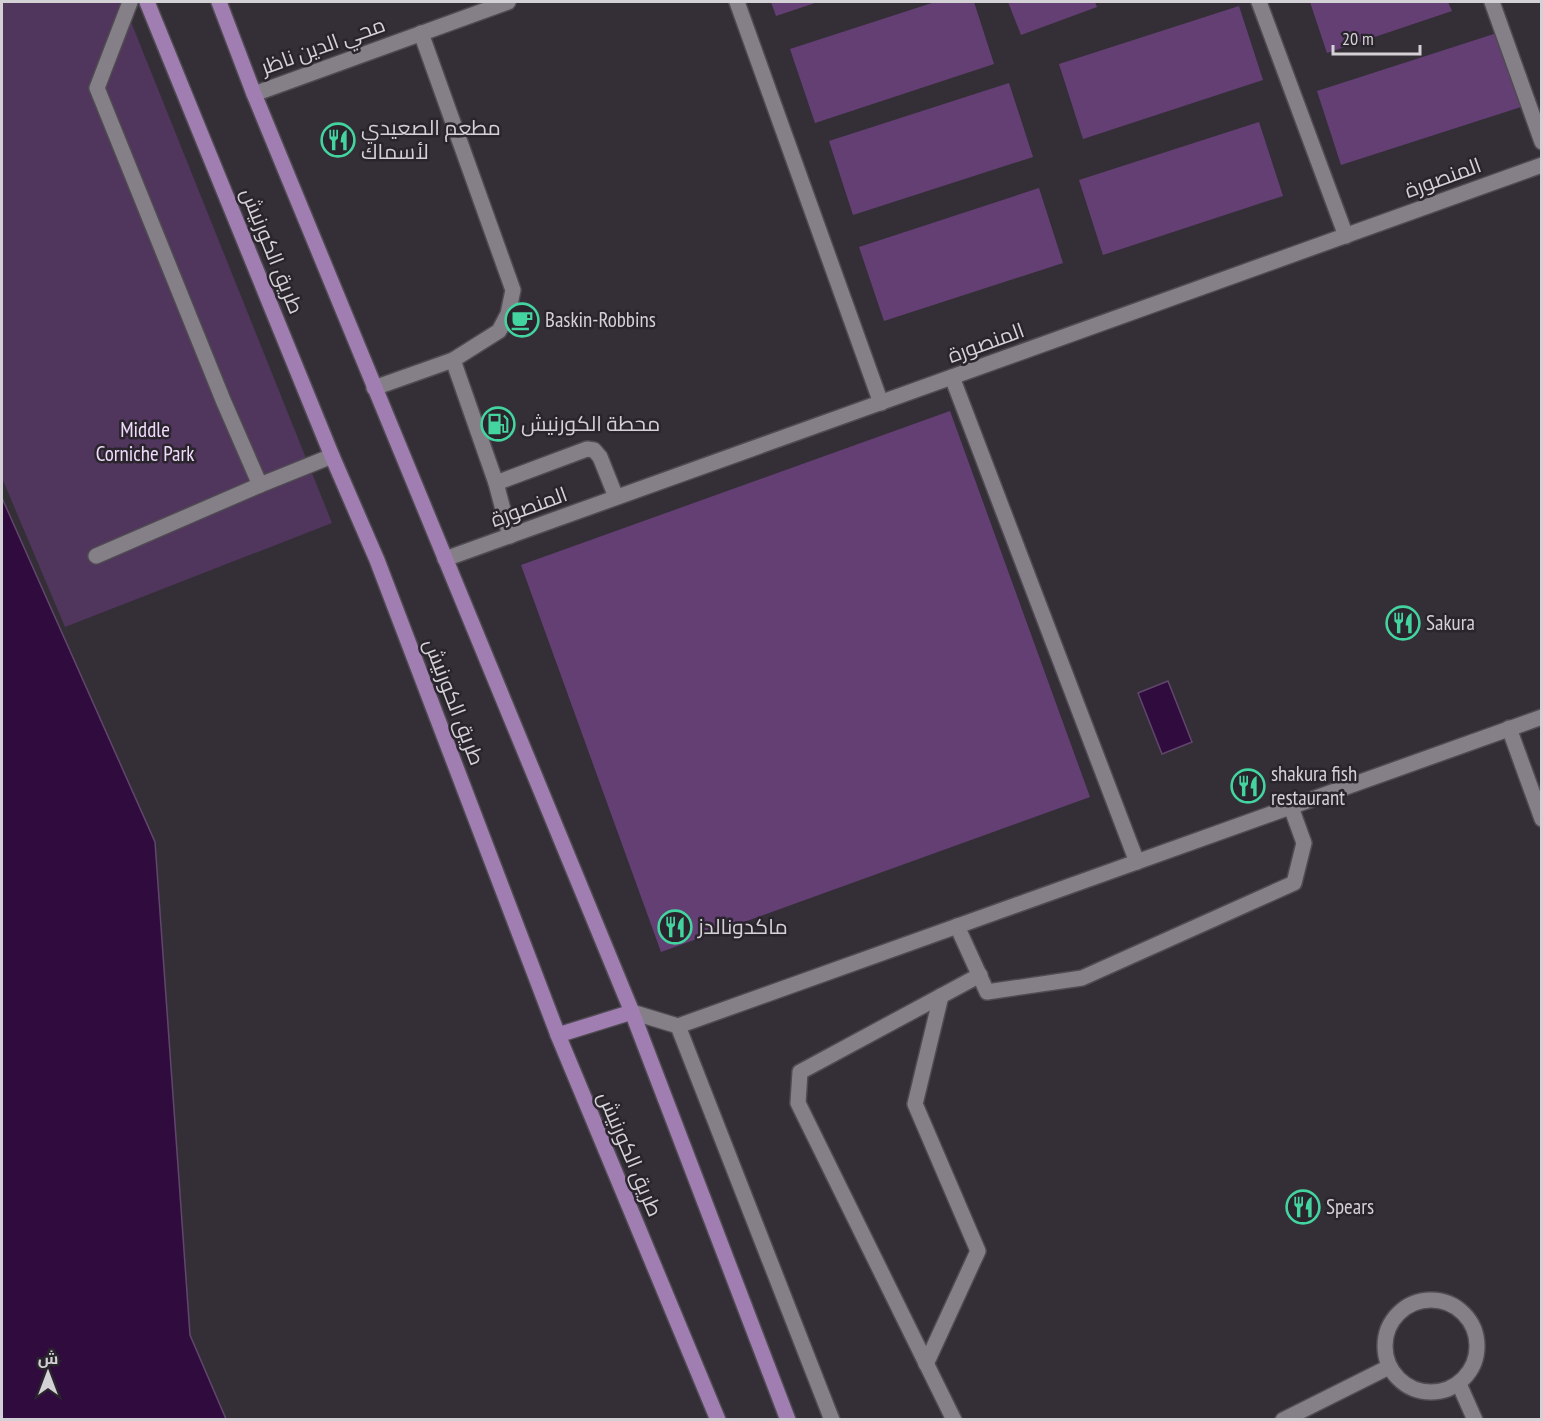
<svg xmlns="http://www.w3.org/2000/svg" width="1543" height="1421" viewBox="0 0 1543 1421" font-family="'PT Sans Narrow',Cairo,sans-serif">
  <rect width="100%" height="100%" fill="#342f37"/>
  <polygon fill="#50355c" points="2,2 123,2 332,523 65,627 2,478"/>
  <g fill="#300b3e" stroke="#61466c" stroke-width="1.5">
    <polygon points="2,498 155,842 190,1335 226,1419 2,1419"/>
    <polygon points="1168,681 1192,742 1162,754 1138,693"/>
  </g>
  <g fill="#643f74">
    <polygon points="771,2 818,2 776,16"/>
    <polygon points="935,2 974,2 994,64 815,123 790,49"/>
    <polygon points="1008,2 1095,2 1097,7 1021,35"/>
    <polygon points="1310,2 1448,2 1452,11 1327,53"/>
    <polygon points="1239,6 1263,80 1083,139 1059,64"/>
    <polygon points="1497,33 1521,107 1341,165 1317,91"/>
    <polygon points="1009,83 1033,157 853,215 829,141"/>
    <polygon points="1259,122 1283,196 1103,255 1079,180"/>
    <polygon points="1039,188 1063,263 884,321 859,247"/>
    <polygon points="950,411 1090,797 661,952 521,565"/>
  </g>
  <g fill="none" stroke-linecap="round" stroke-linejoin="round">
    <defs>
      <g id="minor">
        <polyline points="130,2 97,88 223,400 260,485 332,456"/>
        <polyline points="737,2 881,403"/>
        <polyline points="1259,2 1346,236"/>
        <polyline points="1492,2 1542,142"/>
        <polyline points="254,94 508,2"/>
        <polyline points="453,360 496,483"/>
        <polyline points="952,377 1137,862"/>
        <polyline points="374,388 453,360 499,331 508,314 513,290 421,33"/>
        <polyline points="510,536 496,483 587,449 594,450 600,457 616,497"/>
        <polyline points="96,556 260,485"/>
        <polyline points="445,559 1542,165"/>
        <polyline points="1509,728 1542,819"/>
        <polyline points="957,926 987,992 1082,978 1294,883 1304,843 1291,807"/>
        <polyline points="632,1012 678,1026 1542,717"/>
        <polyline points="678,1026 832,1420"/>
        <circle cx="1431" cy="1346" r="46"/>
        <polyline points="926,1364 978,1251 915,1104 941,996"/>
        <polyline points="1459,1384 1475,1420"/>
        <polyline points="954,1420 798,1103 800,1072 980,975"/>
        <polyline points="1283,1420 1389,1367"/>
      </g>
      <g id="major">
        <polyline points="147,2 332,456 377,560 558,1035 718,1420"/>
        <polyline points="219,2 254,94 632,1012 788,1420"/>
        <polyline points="558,1035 632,1012"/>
      </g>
    </defs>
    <use href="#minor" stroke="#504b52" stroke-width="18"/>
    <use href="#major" stroke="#504b52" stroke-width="18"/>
    <use href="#minor" stroke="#857f88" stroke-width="15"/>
    <use href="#major" stroke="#a17eb1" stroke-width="15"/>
  </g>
  <defs>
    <symbol id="restaurant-ring" viewBox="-11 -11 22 22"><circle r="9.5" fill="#2a252d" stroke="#44d4a0" stroke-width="1.5"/><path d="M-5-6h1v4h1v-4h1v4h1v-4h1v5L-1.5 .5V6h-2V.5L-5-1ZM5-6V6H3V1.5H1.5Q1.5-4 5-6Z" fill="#44d4a0"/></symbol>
    <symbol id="cafe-ring" viewBox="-11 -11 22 22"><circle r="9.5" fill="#2a252d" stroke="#44d4a0" stroke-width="1.5"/><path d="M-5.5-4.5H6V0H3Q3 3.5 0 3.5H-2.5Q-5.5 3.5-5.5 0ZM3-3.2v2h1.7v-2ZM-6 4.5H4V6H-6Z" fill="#44d4a0"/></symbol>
    <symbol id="fuel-ring" viewBox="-11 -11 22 22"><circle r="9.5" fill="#2a252d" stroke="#44d4a0" stroke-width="1.5"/><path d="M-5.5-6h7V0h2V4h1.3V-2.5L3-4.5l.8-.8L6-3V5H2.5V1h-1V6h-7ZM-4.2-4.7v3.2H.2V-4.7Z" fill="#44d4a0"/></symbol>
  </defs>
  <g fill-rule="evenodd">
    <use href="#restaurant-ring" x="319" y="121" width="38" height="38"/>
    <use href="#cafe-ring" x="503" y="301" width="38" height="38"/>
    <use href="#fuel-ring" x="479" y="405" width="38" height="38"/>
    <use href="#restaurant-ring" x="1384" y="604" width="38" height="38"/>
    <use href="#restaurant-ring" x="1229" y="767" width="38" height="38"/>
    <use href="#restaurant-ring" x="656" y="908" width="38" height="38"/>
    <use href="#restaurant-ring" x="1284" y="1188" width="38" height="38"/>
  </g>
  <g text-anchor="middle" stroke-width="5" stroke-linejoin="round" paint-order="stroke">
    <g font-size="21" fill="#d4d1d6" stroke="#2a252d">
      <text transform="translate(323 46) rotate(-20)" y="7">محي الدين ناظر</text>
      <text transform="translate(1443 178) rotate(-20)" y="7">المنصورة</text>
      <text transform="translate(272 251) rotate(68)" y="7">طريق الكورنيش</text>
      <text transform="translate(986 343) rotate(-20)" y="7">المنصورة</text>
      <text transform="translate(529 507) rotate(-20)" y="7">المنصورة</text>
      <text transform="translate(454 702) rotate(69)" y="7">طريق الكورنيش</text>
      <text transform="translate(630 1154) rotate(67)" y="7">طريق الكورنيش</text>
    </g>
    <g font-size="21" fill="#d4d1d6" stroke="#2a252d" text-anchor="start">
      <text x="361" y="135">مطعم الصعيدي<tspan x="361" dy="24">لأسماك</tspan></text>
      <text x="545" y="327">Baskin-Robbins</text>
      <text x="521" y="431">محطة الكورنيش</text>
      <text x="1426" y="630">Sakura</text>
      <text x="1271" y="781">shakura fish<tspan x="1271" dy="24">restaurant</tspan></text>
      <text x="698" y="934">ماكدونالدز</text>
      <text x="1326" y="1214">Spears</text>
    </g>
    <g font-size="21" fill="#f0dafb" stroke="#2a252d">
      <text x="145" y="437">Middle<tspan x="145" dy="24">Corniche Park</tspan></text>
    </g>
  </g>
  <rect width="1543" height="1421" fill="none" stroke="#d4d1d6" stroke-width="6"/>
  <g transform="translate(48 1373)" stroke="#2a252d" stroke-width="4.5" paint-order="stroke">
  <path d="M0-4.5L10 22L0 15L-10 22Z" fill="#d4d1d6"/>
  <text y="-9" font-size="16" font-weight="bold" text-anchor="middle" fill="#d4d1d6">ش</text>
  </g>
  <path d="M1333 45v9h87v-9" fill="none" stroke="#d4d1d6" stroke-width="3"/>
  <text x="1342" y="45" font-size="18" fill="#d4d1d6" stroke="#2a252d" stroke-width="4.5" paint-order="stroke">20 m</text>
</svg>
